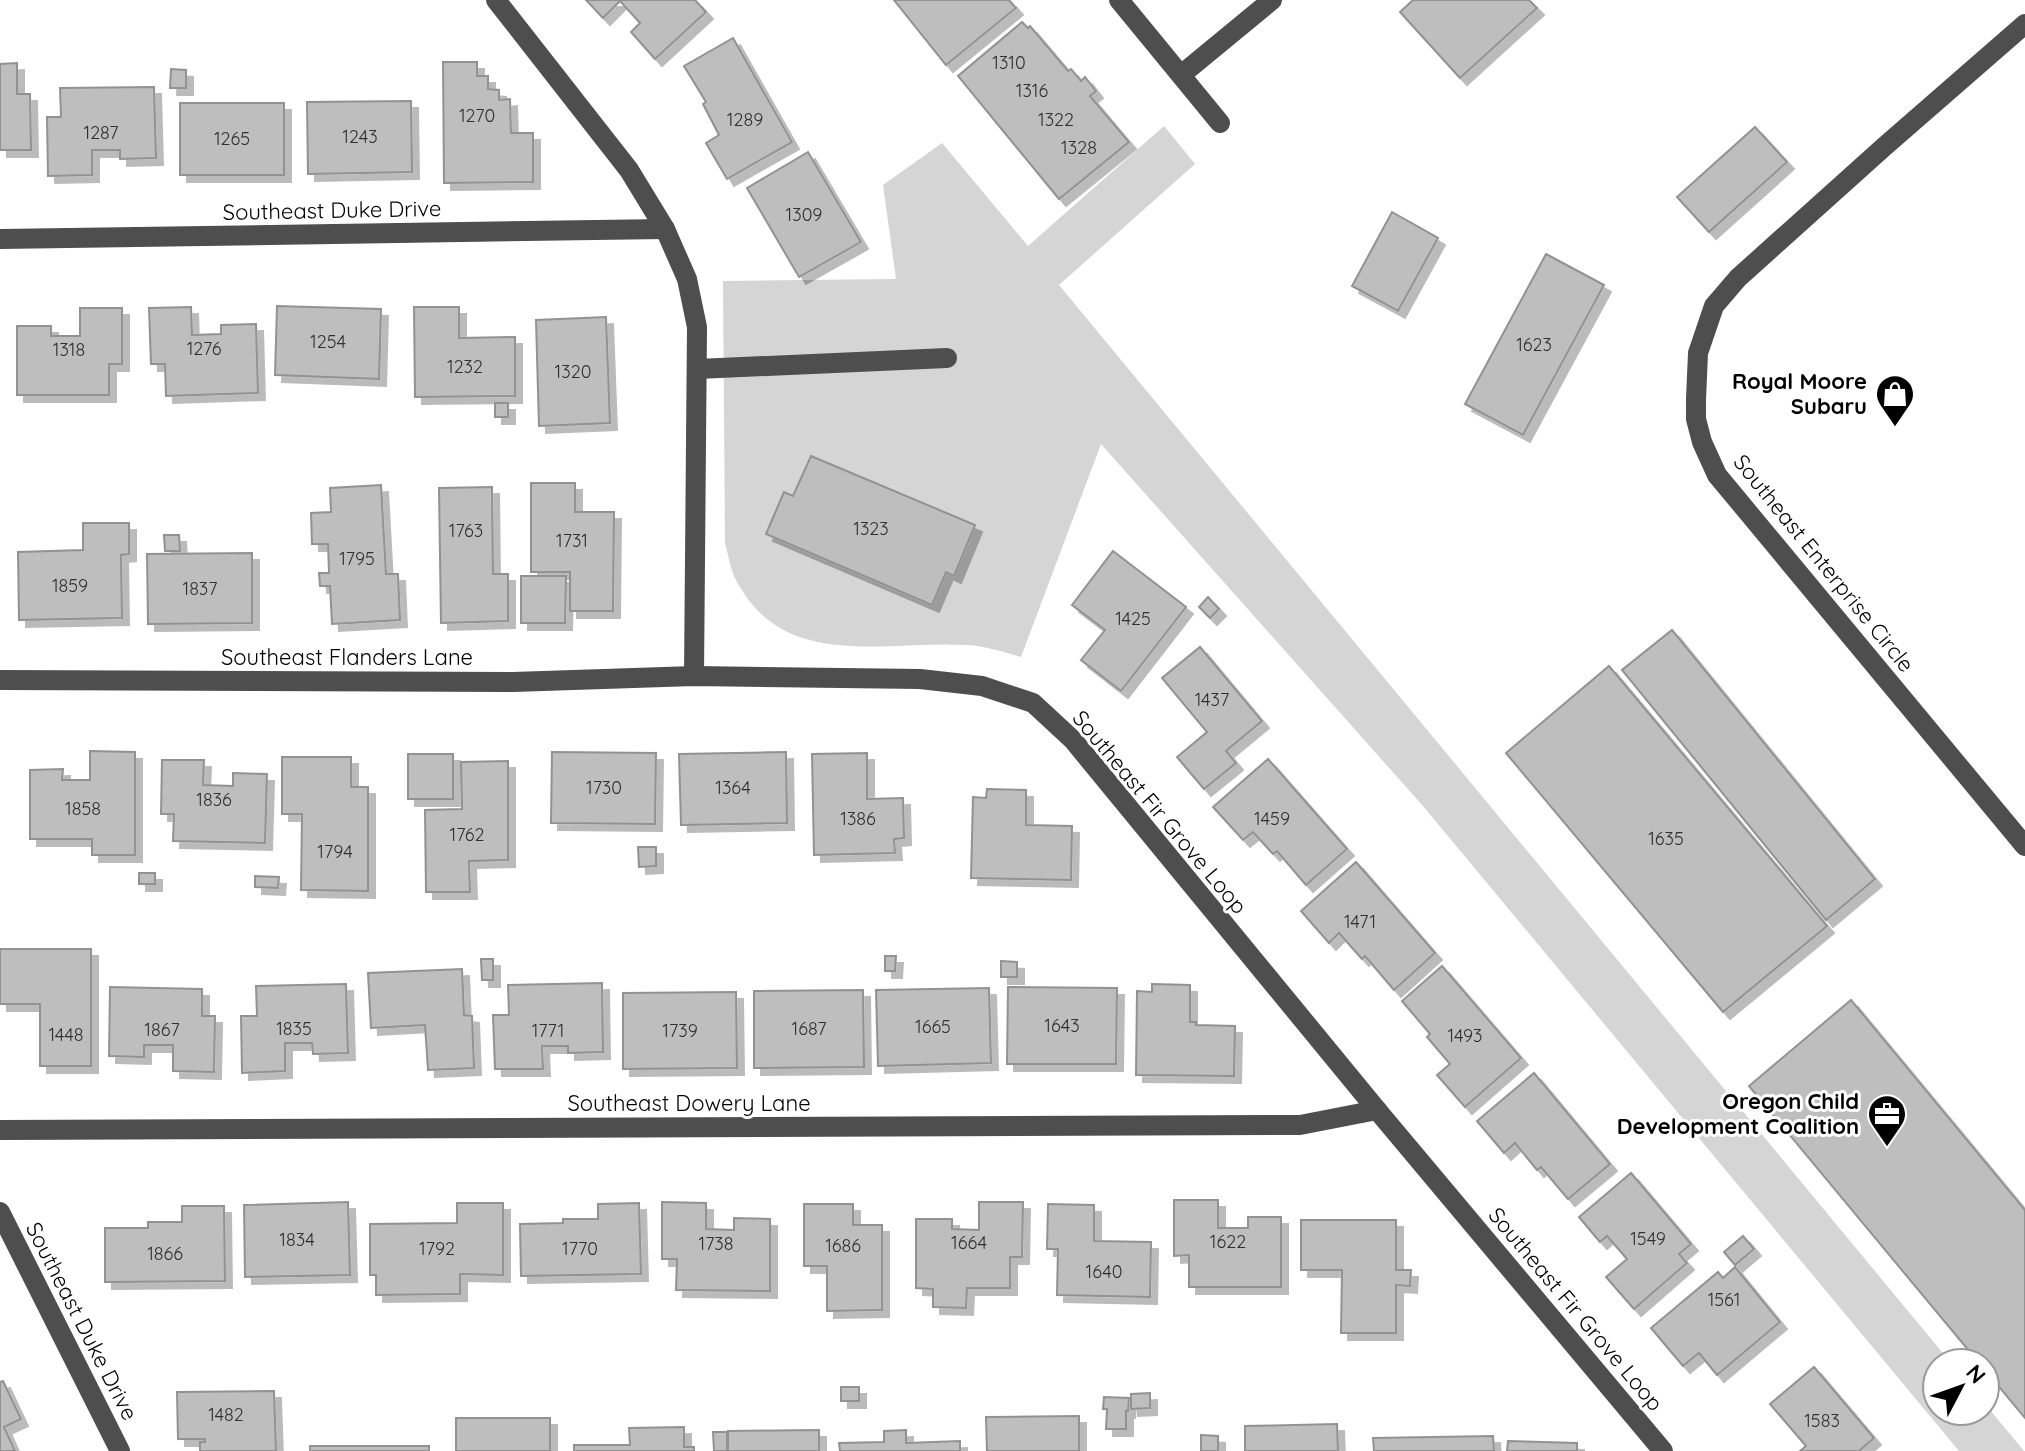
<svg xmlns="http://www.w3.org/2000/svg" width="2025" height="1451" viewBox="0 0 2025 1451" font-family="Quicksand,sans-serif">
  <defs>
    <filter id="shadow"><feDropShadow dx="7" dy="7" stdDeviation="0" flood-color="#0004"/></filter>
  </defs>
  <rect width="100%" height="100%" fill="#fff"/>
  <path fill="#d5d5d5" d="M1164,126L1195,164L1059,285L1951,1363H1937V1411H1985V1404L2024,1451H1959L1423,806L1101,444L1021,657C1003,652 986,646 967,645C883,640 782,672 735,578C730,567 728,554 725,543L723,281L896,279L883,185L942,143L1028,246Z"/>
  <g fill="#bebebe" stroke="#929292" stroke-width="2" filter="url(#shadow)">
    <polygon points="586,0 695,0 706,12 655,59 631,32 640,23 620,1 603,18"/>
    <polygon points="894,0 1009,0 1016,8 946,65"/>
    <polygon points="1413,0 1529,0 1537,8 1460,78 1400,12"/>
    <polygon points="1022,22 1028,28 1030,26 1068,71 1071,69 1081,81 1085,77 1096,91 1090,96 1129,142 1059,199 958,76"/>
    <polygon points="733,38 792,142 727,179 706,143 719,135 703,104 706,102 684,66"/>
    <polygon points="443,62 477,62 477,76 488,76 488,89 499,90 499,100 510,99 511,133 533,133 533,182 444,183"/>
    <polygon points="17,63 17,94 30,94 31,150 0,150 0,64"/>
    <polygon points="171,69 186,70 186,88 170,88"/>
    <polygon points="154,87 156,158 120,159 120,150 92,150 92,175 48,176 47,117 61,117 60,88"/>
    <polygon points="411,101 412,172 308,174 307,102"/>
    <rect x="180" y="103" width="104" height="72"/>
    <polygon points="1755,127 1787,162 1709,232 1677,197"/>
    <polygon points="808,152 861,242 799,277 747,188"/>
    <polygon points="1392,212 1438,238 1398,311 1352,286"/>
    <polygon points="1546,254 1604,285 1523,435 1465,404"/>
    <polygon points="277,306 381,309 379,379 275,375"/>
    <polygon points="191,307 192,335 221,334 221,325 256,324 258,393 166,396 165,364 151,364 149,308"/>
    <polygon points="414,307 459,307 459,338 515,337 515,396 415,397"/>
    <polygon points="80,308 122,308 122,364 109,364 109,395 17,395 17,326 51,326 51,336 80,336"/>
    <polygon points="606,317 610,423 539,426 536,320"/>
    <rect x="495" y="403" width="13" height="14"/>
    <polygon points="811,456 975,525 954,576 946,572 932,605 766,534 784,492 793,496"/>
    <polygon points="531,483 575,483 575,512 614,512 613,611 570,611 570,572 531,572"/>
    <polygon points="381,485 386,574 398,574 400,620 332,624 330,586 320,586 319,573 329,573 328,544 312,544 311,513 331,512 330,488"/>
    <polygon points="492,487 493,574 508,574 508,621 441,623 439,488"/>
    <polygon points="83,523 129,523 129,554 121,555 122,618 19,620 18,552 83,550"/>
    <polygon points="164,535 179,535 180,551 165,551"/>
    <polygon points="1113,551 1186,607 1121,691 1081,660 1105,630 1072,605"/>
    <polygon points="252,553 252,623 148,624 147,554"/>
    <polygon points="521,576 566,576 565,623 521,623"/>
    <polygon points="1208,597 1219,609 1210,618 1199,607"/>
    <polygon points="1672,630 1875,879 1826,920 1622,670"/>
    <polygon points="1200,647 1262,721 1226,751 1236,763 1204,789 1177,757 1207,732 1162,678"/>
    <polygon points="1609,666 1827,926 1723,1012 1506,753"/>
    <polygon points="90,751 135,752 135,855 92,855 92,839 30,839 30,770 63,769 62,780 90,780"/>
    <polygon points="552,752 656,753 655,824 551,823"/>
    <polygon points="786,752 787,823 681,825 679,754"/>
    <polygon points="867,753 867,799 903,798 904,838 894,839 895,853 814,855 812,754"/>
    <rect x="408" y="754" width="45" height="45"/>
    <polygon points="282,757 351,757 351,787 368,787 368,891 301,890 302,814 282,814"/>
    <polygon points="1268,759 1347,849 1306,885 1277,851 1273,854 1253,832 1243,840 1213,807"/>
    <polygon points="162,760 204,760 203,785 233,786 233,773 267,774 265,843 173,841 174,814 161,814"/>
    <polygon points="508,761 508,860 469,861 470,892 426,892 425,810 462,809 461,762"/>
    <polygon points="987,789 1026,790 1026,825 1072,826 1071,880 971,878 973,797 986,798"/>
    <polygon points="638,847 656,847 656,866 639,867"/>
    <polygon points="1356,862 1435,953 1394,990 1365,956 1362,959 1339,933 1329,943 1301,911"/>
    <rect x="139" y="873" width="16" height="11"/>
    <polygon points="255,876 279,877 278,888 255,887"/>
    <polygon points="0,949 91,949 91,1066 40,1066 40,1004 0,1004"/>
    <polygon points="885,956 896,956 895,971 885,971"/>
    <polygon points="481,959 493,959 493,980 482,980"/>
    <polygon points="1001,961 1017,962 1017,977 1001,977"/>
    <polygon points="1442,966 1521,1058 1465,1107 1437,1075 1450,1064 1427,1037 1430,1034 1402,1001"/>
    <polygon points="462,969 464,1015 472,1016 474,1068 428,1070 425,1025 371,1028 368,973"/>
    <polygon points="602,983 603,1052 568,1053 568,1046 542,1046 543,1069 495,1069 493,1015 509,1015 508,985"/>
    <polygon points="346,984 348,1053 313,1054 312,1043 285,1043 285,1071 242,1073 241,1016 257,1016 256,986"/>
    <polygon points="1152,984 1190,985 1190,1022 1196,1022 1196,1025 1235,1026 1234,1076 1136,1075 1137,991 1152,992"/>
    <polygon points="110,987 202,989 202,1016 215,1016 214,1072 173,1071 173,1045 144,1045 144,1057 109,1056"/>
    <polygon points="1008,987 1117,988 1116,1064 1007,1064"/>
    <polygon points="989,988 991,1063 878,1066 876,990"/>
    <polygon points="863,990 864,1067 754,1068 754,991"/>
    <polygon points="736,992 737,1068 623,1069 623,993"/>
    <polygon points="1851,1000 2025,1210 2025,1418 1985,1370 1985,1363 1979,1363 1749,1086"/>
    <polygon points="1534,1073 1610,1164 1568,1199 1541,1167 1537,1170 1515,1143 1504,1153 1477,1121"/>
    <polygon points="1631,1173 1691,1244 1679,1254 1687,1263 1634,1309 1606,1277 1627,1259 1607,1236 1600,1242 1579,1217"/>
    <polygon points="1174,1200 1218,1200 1218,1228 1248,1228 1248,1217 1281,1217 1281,1287 1189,1287 1189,1255 1174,1256"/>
    <polygon points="348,1202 350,1275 245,1277 244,1205"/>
    <polygon points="662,1202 706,1203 706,1229 734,1230 734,1218 770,1219 770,1291 676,1290 677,1259 662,1259"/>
    <polygon points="979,1202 1023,1202 1022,1257 1010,1257 1010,1288 967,1288 966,1308 933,1307 933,1289 916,1288 916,1219 952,1219 952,1229 979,1230"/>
    <polygon points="457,1203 503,1203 503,1275 460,1274 460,1294 376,1295 376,1275 370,1275 370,1224 457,1223"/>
    <polygon points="639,1203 641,1274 521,1276 520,1224 563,1223 563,1219 598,1219 598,1204"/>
    <polygon points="804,1204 853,1204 853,1225 882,1225 882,1310 827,1311 827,1266 804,1266"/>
    <polygon points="1048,1204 1094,1205 1094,1241 1151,1242 1150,1297 1057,1295 1058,1249 1047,1249"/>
    <polygon points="182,1206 224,1206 225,1281 105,1282 105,1228 148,1228 148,1222 182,1222"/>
    <polygon points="1301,1220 1396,1220 1396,1270 1411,1270 1410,1286 1396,1285 1396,1333 1341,1333 1342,1270 1301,1270"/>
    <polygon points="1743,1236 1754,1249 1735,1265 1724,1252"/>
    <polygon points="1735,1267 1780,1322 1717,1375 1699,1353 1683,1366 1651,1328 1718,1272 1723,1278"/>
    <polygon points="1814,1367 1874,1438 1859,1451 1800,1451 1806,1446 1770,1404"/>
    <polygon points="3,1381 21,1419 4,1427 15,1451 0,1451 0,1382"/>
    <rect x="841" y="1387" width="18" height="14"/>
    <polygon points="274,1391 276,1451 200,1451 200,1442 205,1442 205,1439 178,1439 177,1392"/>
    <polygon points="1150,1393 1150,1408 1131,1409 1131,1394"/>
    <polygon points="1104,1397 1129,1398 1128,1411 1126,1411 1126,1429 1106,1429 1107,1409 1103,1409"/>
    <polygon points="1079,1416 1079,1451 987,1451 986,1417"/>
    <rect x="456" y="1418" width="94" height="33"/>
    <polygon points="1337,1424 1338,1451 1245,1451 1245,1426"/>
    <polygon points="684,1427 684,1447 694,1447 694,1451 574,1451 574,1445 630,1445 629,1428"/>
    <polygon points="819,1430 819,1451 728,1451 728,1431"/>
    <polygon points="906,1430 906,1443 960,1441 960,1451 840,1451 839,1443 884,1442 884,1431"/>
    <polygon points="713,1432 727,1432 727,1451 714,1451"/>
    <polygon points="1201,1435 1218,1436 1218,1451 1201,1451"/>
    <polygon points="1493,1436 1494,1451 1374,1451 1373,1438"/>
    <polygon points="1508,1441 1577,1443 1577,1451 1507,1451"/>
    <rect x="310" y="1446" width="119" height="5"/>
  </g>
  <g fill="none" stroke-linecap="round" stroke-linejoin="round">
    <g stroke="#4e4e4e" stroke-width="20">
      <polyline points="496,0 629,170 665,229 687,279 697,327 694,676"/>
      <polyline points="1119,0 1220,123"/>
      <polyline points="2025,24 1885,146 1738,278 1714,306 1698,353 1696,399 1696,419 1702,442 1717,475 2025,846"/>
      <polyline points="1181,75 1272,0"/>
      <polyline points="0,239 665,229"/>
      <polyline points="697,369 947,358"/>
      <polyline points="0,680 513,682 694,676 920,679 982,686 1033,703 1073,740 1377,1110 1663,1451"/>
      <polyline points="0,1130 1300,1125 1377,1110"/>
      <polyline points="0,1212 120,1451"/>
    </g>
  </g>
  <defs>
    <symbol id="shop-pin" viewBox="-11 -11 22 30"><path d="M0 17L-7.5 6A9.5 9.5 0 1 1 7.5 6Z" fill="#000" stroke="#fff"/><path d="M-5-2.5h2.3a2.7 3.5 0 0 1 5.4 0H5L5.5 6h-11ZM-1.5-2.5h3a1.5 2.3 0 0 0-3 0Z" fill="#fff"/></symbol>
    <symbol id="office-pin" viewBox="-11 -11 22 30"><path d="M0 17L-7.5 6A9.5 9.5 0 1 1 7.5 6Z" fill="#000" stroke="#fff"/><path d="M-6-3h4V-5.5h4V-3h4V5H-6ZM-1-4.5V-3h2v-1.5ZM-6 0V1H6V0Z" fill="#fff"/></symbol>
  </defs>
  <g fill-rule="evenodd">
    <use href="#shop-pin" x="1873" y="372" width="44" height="60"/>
    <use href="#office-pin" x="1865" y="1092" width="44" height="60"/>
  </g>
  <g text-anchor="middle" stroke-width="6" stroke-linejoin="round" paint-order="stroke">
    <g font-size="18" fill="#303030">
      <text x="1009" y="69">1310</text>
      <text x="1032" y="97">1316</text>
      <text x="477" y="122">1270</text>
      <text x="745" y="126">1289</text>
      <text x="1056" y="126">1322</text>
      <text x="101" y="139">1287</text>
      <text x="360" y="143">1243</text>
      <text x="232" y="145">1265</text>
      <text x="1079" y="154">1328</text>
      <text x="804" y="221">1309</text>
      <text x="328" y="348">1254</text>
      <text x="1534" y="351">1623</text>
      <text x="204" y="355">1276</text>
      <text x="69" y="356">1318</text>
      <text x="465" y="373">1232</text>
      <text x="573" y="378">1320</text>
      <text x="871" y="535">1323</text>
      <text x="466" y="537">1763</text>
      <text x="572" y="547">1731</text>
      <text x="357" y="565">1795</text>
      <text x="70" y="592">1859</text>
      <text x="200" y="595">1837</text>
      <text x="1133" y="625">1425</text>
      <text x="1212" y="706">1437</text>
      <text x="604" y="794">1730</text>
      <text x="733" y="794">1364</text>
      <text x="214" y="806">1836</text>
      <text x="83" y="815">1858</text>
      <text x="858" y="825">1386</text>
      <text x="1272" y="825">1459</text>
      <text x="467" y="841">1762</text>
      <text x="1666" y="845">1635</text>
      <text x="335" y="858">1794</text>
      <text x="1360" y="928">1471</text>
      <text x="1062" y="1032">1643</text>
      <text x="933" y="1033">1665</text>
      <text x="294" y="1035">1835</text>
      <text x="809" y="1035">1687</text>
      <text x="162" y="1036">1867</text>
      <text x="548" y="1037">1771</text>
      <text x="680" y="1037">1739</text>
      <text x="66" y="1041">1448</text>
      <text x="1465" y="1042">1493</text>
      <text x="1648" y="1245">1549</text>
      <text x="297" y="1246">1834</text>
      <text x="1228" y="1248">1622</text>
      <text x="969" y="1249">1664</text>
      <text x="716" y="1250">1738</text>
      <text x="843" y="1252">1686</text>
      <text x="437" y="1255">1792</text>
      <text x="580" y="1255">1770</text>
      <text x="165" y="1260">1866</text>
      <text x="1104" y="1278">1640</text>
      <text x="1724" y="1306">1561</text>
      <text x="226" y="1421">1482</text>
      <text x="1822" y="1427">1583</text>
    </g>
    <g font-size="22" fill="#000" stroke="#fff">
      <text transform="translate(332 210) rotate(-1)" y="8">Southeast Duke Drive</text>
      <text transform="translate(1824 563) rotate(51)" y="8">Southeast Enterprise Circle</text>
      <text x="347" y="665">Southeast Flanders Lane</text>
      <text transform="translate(1160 812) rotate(50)" y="8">Southeast Fir Grove Loop</text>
      <text x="689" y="1111">Southeast Dowery Lane</text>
      <text transform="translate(1576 1309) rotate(50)" y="8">Southeast Fir Grove Loop</text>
      <text transform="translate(82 1321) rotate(63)" y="8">Southeast Duke Drive</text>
    </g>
    <g font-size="22" font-weight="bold" fill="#000" stroke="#fff" text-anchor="end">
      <text x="1867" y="389">Royal Moore<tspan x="1867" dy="25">Subaru</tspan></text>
      <text x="1859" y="1109">Oregon Child<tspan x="1859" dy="25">Development Coalition</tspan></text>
    </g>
  </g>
  <g transform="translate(1961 1387) rotate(49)"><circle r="38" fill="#ffffff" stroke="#999999" stroke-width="2"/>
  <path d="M0-6L14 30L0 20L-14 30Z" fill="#000000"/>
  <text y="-12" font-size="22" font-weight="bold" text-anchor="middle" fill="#000000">N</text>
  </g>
</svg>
